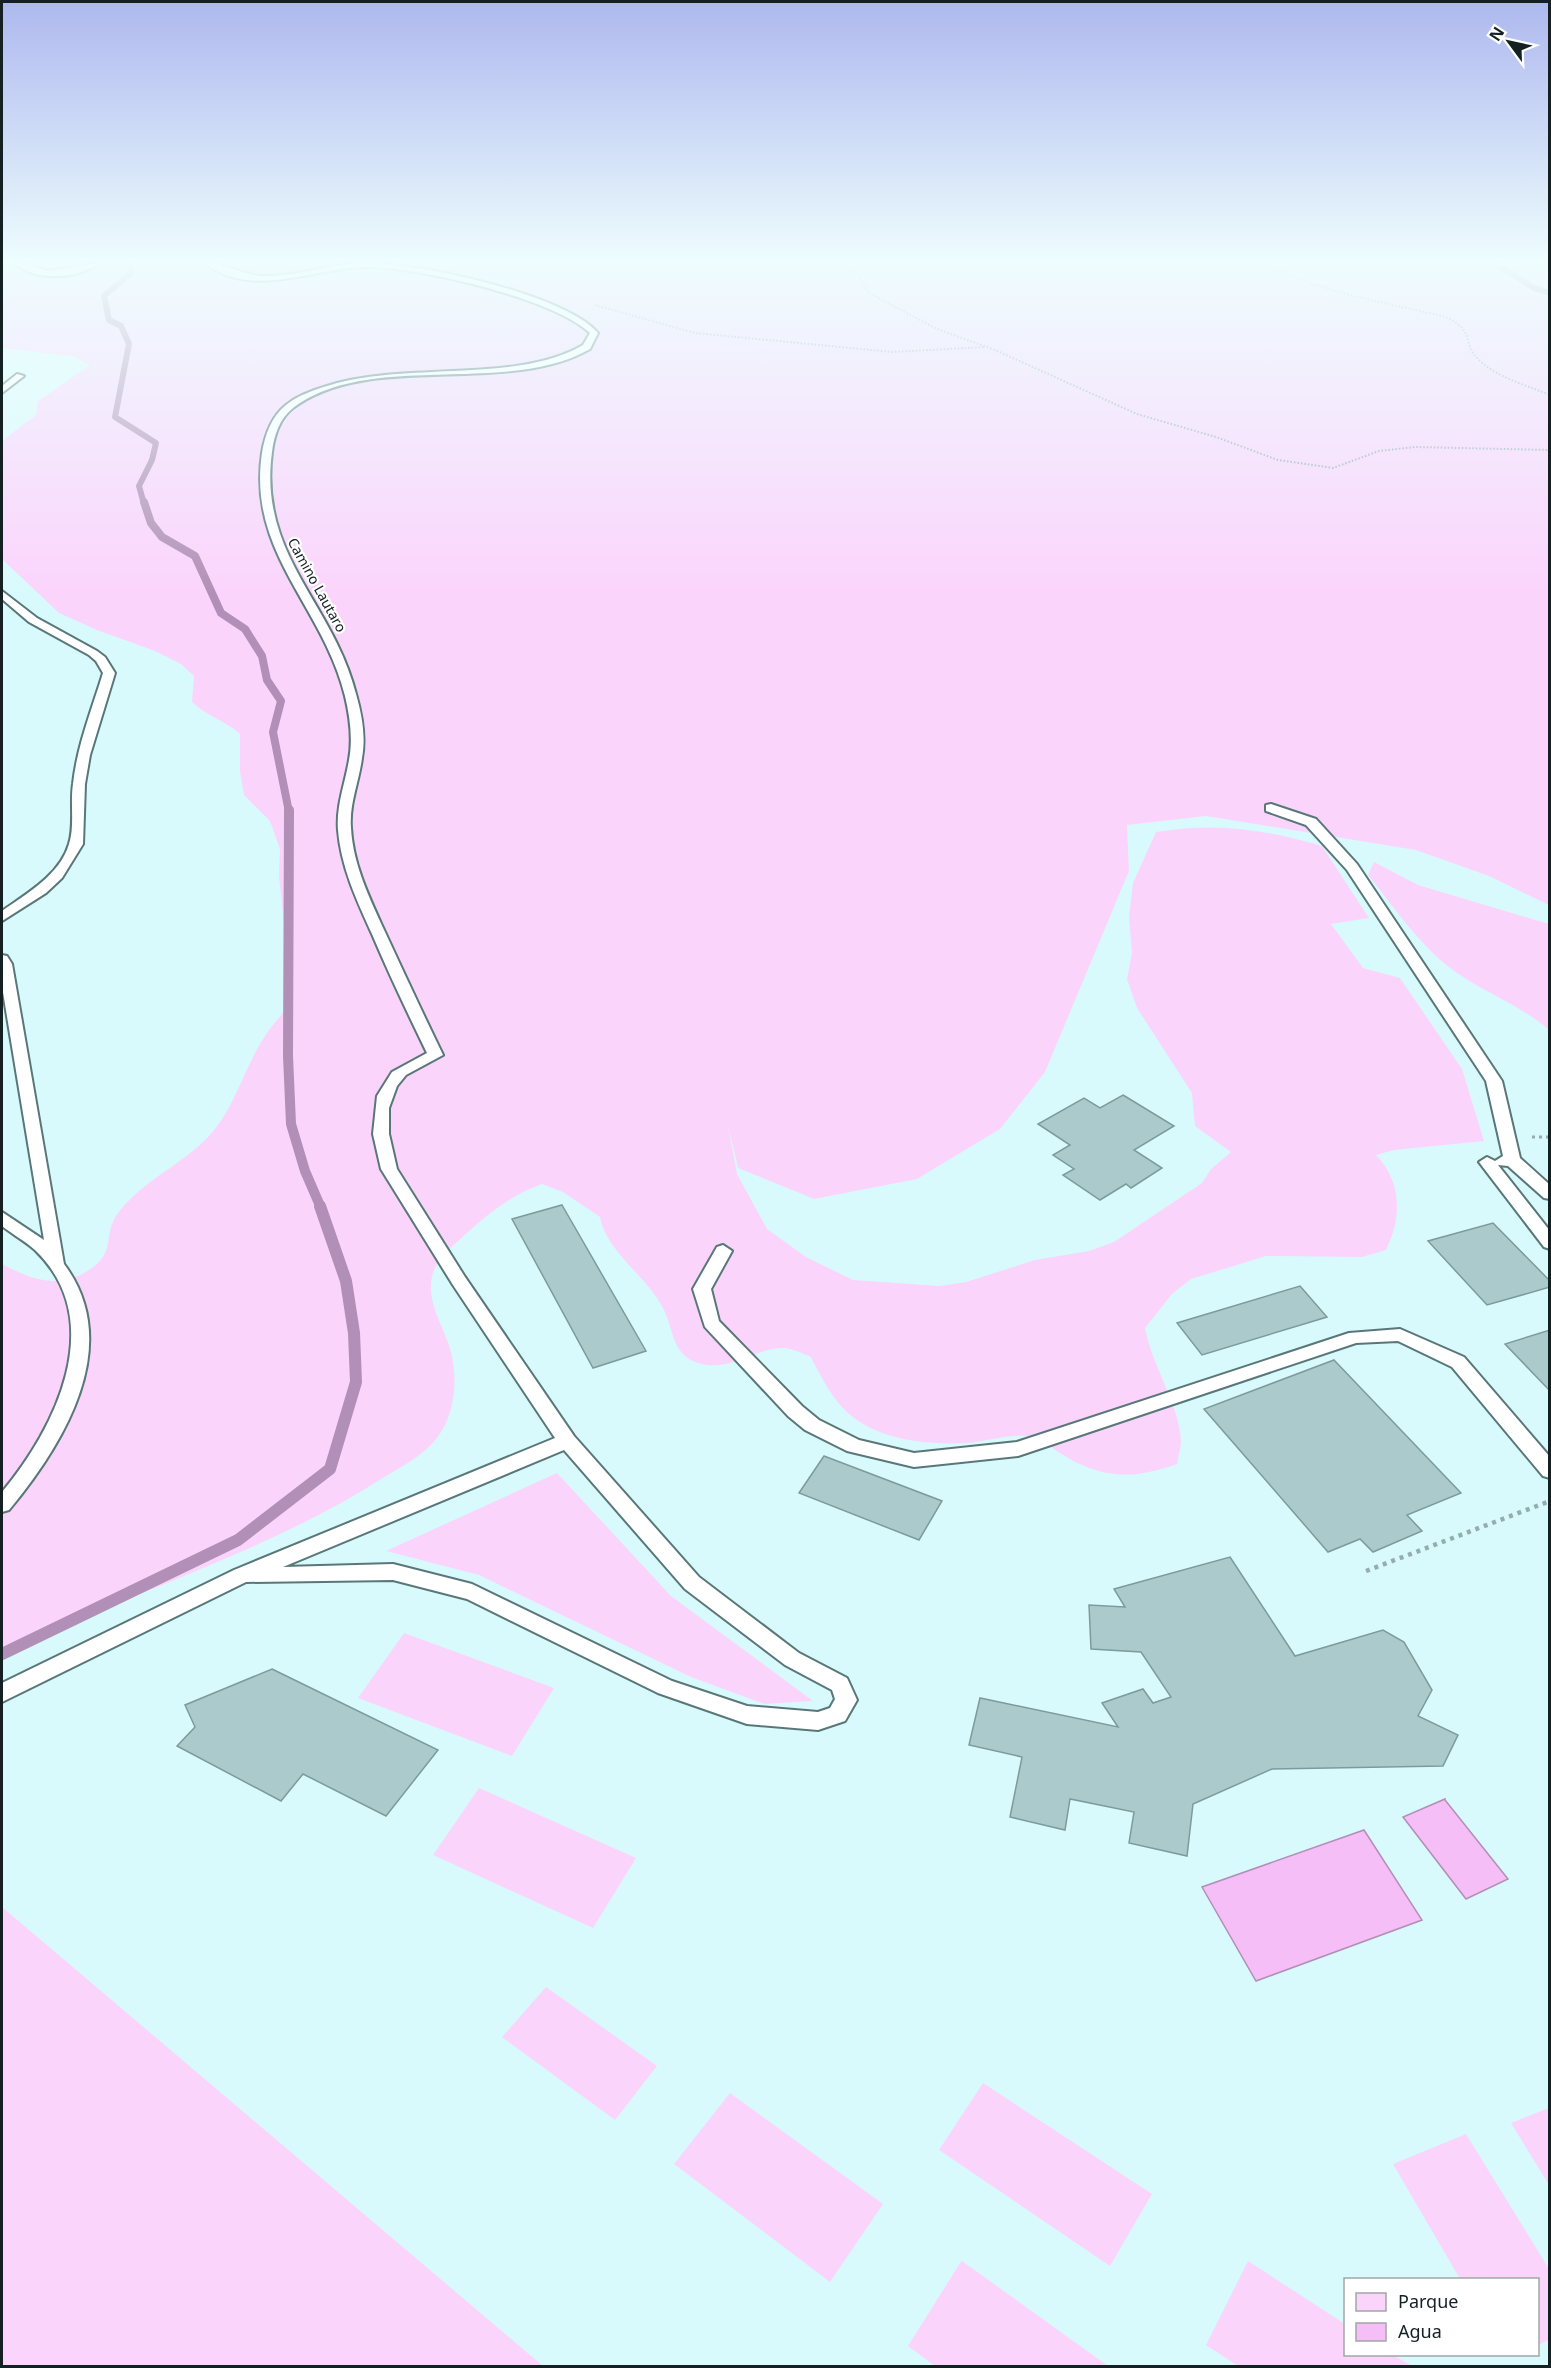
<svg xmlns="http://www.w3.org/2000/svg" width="1551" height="2368" viewBox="0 0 1551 2368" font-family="'Noto Sans',sans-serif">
  <rect width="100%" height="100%" fill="#d9fafc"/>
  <g fill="#fbd4fc">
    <path d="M2,263H1549V905L1489,876L1416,850L1206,816L1127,825L1129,871L1045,1072L1000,1129L917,1179L814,1199L738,1168L728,1125L737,1174L767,1229L806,1257L853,1280L939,1286L966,1282L1035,1260L1089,1251L1114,1242L1202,1183L1211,1169L1231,1152L1195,1126L1192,1093L1137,1008L1127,979L1132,953L1129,917L1133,883L1156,832C1219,822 1261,829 1322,846L1369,918L1331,924L1363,968L1400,978L1462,1069L1484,1141L1394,1150L1376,1155C1402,1182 1402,1218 1386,1250L1362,1257L1266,1256L1191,1279L1172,1294L1145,1328C1152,1366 1179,1404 1181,1441C1181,1448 1178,1457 1177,1464C1133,1480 1100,1479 1060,1453C1052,1448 1038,1436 1029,1436C1008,1434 986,1442 965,1443C927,1445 878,1440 848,1413C831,1398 821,1376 810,1356C802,1354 792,1348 784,1348C754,1348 729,1373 698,1363C671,1354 674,1329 663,1308C647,1276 607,1253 600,1217L563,1192L542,1184C512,1195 491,1211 467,1233C455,1245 441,1253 434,1270C423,1299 444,1325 451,1352C458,1381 455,1414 437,1438C424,1455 403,1466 386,1476C310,1525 228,1558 145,1592C97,1611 52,1634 2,1647V1264C29,1278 53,1289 84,1273C119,1254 101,1236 118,1213C143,1180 182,1165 209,1136C236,1107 244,1066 267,1033C277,1018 290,1010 291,990L279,876L280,849L270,821L244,795L240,772V734C226,721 208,717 192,702L194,676L181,664L155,651L97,630L59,613L2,559V441L36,415L38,401L90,365L73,356L2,348Z"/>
    <path d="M1374,862L1418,885L1549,924V1030C1516,1001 1470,988 1437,957C1411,933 1390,902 1368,875Z"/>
    <polygon points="557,1473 671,1596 813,1701 765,1704 691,1677 479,1575 386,1551"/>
    <polygon points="404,1633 554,1688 512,1756 358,1698"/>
    <polygon points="479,1788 636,1858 593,1928 433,1855"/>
    <polygon points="2,1907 543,2366 2,2366"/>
    <polygon points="546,1987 657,2066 615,2120 502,2037"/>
    <polygon points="983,2083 1152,2194 1110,2266 939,2150"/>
    <polygon points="730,2093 883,2204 830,2282 674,2164"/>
    <polygon points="1549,2108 1549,2185 1511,2123"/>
    <polygon points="1466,2134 1549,2269 1549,2340 1538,2345 1538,2280 1460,2279 1393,2164"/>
    <polygon points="962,2260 962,2261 1108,2366 935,2366 908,2346"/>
    <polygon points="1248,2261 1345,2324 1346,2354 1393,2355 1412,2366 1238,2366 1206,2345"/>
  </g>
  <g fill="#f5bef7" stroke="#b28fb7" stroke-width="1.5">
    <polygon points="1445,1799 1445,1800 1508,1879 1466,1899 1403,1817"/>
    <polygon points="1364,1830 1422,1920 1256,1981 1202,1887"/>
  </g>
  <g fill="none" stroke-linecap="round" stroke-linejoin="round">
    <g stroke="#b28fb7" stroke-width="6">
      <polyline points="130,263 131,273 104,296 109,320 121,326 129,344 115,417 156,443 152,460 139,486 144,504"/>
      <polyline points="1494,263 1534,288 1550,293"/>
    </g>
    <polyline stroke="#b28fb7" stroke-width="8" points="144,502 151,523 162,537 195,556 221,613 245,629 262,656 267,680 281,701 273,732 289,812"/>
    <polyline stroke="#b28fb7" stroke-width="10" points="289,810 288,1056 291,1124 305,1171 321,1208"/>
    <polyline stroke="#b28fb7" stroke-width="12" points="2,1654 238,1540 330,1469 356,1382 354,1333 346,1281 320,1206"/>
  </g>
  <g fill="#aacacc" stroke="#7c9b9c" stroke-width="1.5">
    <polygon points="1123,1095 1174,1126 1134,1150 1162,1168 1131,1188 1126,1184 1100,1200 1063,1175 1074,1169 1053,1155 1070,1145 1038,1124 1084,1098 1100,1108"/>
    <polygon points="562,1205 646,1351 593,1368 512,1219"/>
    <polygon points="1493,1223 1550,1281 1550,1287 1487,1305 1428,1241"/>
    <polygon points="1300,1286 1327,1317 1202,1355 1177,1323"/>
    <polygon points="1550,1330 1550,1391 1505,1344"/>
    <polygon points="1334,1360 1461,1493 1407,1515 1422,1531 1373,1552 1360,1539 1328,1552 1204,1409"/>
    <polygon points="824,1456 942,1501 919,1540 799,1493"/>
    <polygon points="1230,1557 1295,1656 1383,1630 1404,1642 1432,1690 1418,1716 1458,1735 1443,1766 1272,1769 1193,1804 1187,1856 1129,1843 1134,1812 1070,1799 1065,1830 1010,1817 1022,1757 969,1745 980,1698 1118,1727 1102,1703 1143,1689 1153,1703 1171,1697 1141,1652 1091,1649 1089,1605 1125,1607 1114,1589"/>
    <polygon points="272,1669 438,1750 386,1816 303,1774 281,1801 177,1746 195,1727 185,1705"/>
  </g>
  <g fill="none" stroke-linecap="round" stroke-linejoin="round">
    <defs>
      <g id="service">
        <path d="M14,263H24L47,271L100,263C77,279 36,282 14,263Z"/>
        <path d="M205,263C224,262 242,275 262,276C296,277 328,264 361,263C413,261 565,294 598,333L590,349C506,397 370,350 293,408C279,419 274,436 272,452C258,555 333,603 356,694C362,715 366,737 362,758C359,782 349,804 351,828C353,865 370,899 385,932C404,973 423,1014 443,1055L406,1075L397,1086L389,1108V1134L397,1169L465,1277L574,1436L699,1577L799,1653L847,1678L857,1700L845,1721L818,1730L747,1724L658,1693L467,1599L393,1580L246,1582L2,1702V1683L234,1570L555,1438L453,1285L381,1169L373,1134L377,1096L392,1072L427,1053C408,1014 389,974 372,934C357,901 341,867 338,830C336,806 345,784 349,760C353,739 350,717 345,696C323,606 247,553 262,453C265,435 271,417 286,405C297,396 313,390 327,386C405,361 517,384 583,345L590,333C552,298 422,268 369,267C316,266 253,301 205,263ZM564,1450L685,1589L785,1665L832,1690L835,1699L830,1708L818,1712L747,1706L672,1681L472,1584L393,1564L283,1567Z"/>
        <polygon points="17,374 24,376 2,393 2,386"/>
        <path d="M2,591L37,618L97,651L105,657L115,673L90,755L85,784L83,844L62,878L46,893L2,921V911C26,894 60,875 69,844C75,826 70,803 73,784C77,746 92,709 103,673L96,661L89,655L29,622L2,599Z"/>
        <polygon points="1271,804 1316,819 1357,864 1502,1081 1520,1158 1550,1185 1550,1199 1544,1198 1508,1166 1498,1165 1550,1231 1550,1249 1544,1247 1479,1162 1487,1157 1495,1161 1503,1156 1486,1081 1347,870 1306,825 1266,811 1266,805"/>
        <path d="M2,955L7,956L12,964L64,1264C125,1345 63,1445 9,1510L2,1512V1492C55,1429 109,1321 35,1250C25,1241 12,1234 2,1226V1212L44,1240L2,986Z"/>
        <polygon points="723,1245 732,1251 711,1289 719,1321 802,1406 819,1420 859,1440 914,1453 1017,1442 1349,1333 1400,1329 1464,1357 1550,1457 1550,1478 1543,1476 1452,1367 1398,1341 1356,1343 1018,1456 914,1467 847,1451 805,1430 788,1416 705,1327 693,1289 717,1247"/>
      </g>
    </defs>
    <use href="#service" stroke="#597779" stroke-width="4"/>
    <g stroke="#94aeaf" stroke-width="2" stroke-dasharray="1.5 2" stroke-linecap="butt">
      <polyline points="846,263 855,271 869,293 937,329 995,350 1137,414 1216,437 1278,460 1333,468 1379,451 1415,447 1550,450"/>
      <path d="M1262,263C1319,292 1381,302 1443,316C1478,331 1460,342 1479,360C1498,378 1526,385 1550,395"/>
      <polyline points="595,305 695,333 892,352 985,347"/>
    </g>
    <polyline stroke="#94aeaf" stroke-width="3" stroke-dasharray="3 4" stroke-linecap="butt" points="1532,1137 1550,1137"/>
    <polyline stroke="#94aeaf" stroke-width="4.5" stroke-dasharray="4 5" stroke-linecap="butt" points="1366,1571 1550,1501"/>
    <use href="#service" fill="#fff" fill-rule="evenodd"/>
  </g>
  <linearGradient id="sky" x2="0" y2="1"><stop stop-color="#adb8ee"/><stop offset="0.44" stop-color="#eefdfe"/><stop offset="1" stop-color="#eefdfe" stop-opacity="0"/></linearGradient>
  <rect width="1551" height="594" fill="url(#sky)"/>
  <g text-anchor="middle" stroke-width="4.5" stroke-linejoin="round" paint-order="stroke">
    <g font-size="14" fill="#142021" stroke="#fff">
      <text transform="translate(317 585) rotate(61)" y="5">Camino Lautaro</text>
    </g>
  </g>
  <rect width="1551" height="2368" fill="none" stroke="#142021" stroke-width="6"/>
  <rect x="1344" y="2278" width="195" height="78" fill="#ffffff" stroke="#a1a6a6" stroke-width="1.5"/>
  <rect x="1356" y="2293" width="30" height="18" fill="#fbd4fc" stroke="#a1a6a6" stroke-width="1.5"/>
  <text x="1398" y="2308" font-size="18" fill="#142021">Parque</text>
  <rect x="1356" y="2323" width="30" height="18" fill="#f5bef7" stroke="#a1a6a6" stroke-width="1.5"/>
  <text x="1398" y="2338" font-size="18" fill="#142021">Agua</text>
  <g transform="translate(1509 42) rotate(303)" stroke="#ffffff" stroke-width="4.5" paint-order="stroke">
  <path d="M0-4.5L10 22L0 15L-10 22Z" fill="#142021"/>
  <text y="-9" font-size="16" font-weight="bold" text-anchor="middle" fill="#142021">N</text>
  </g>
</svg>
